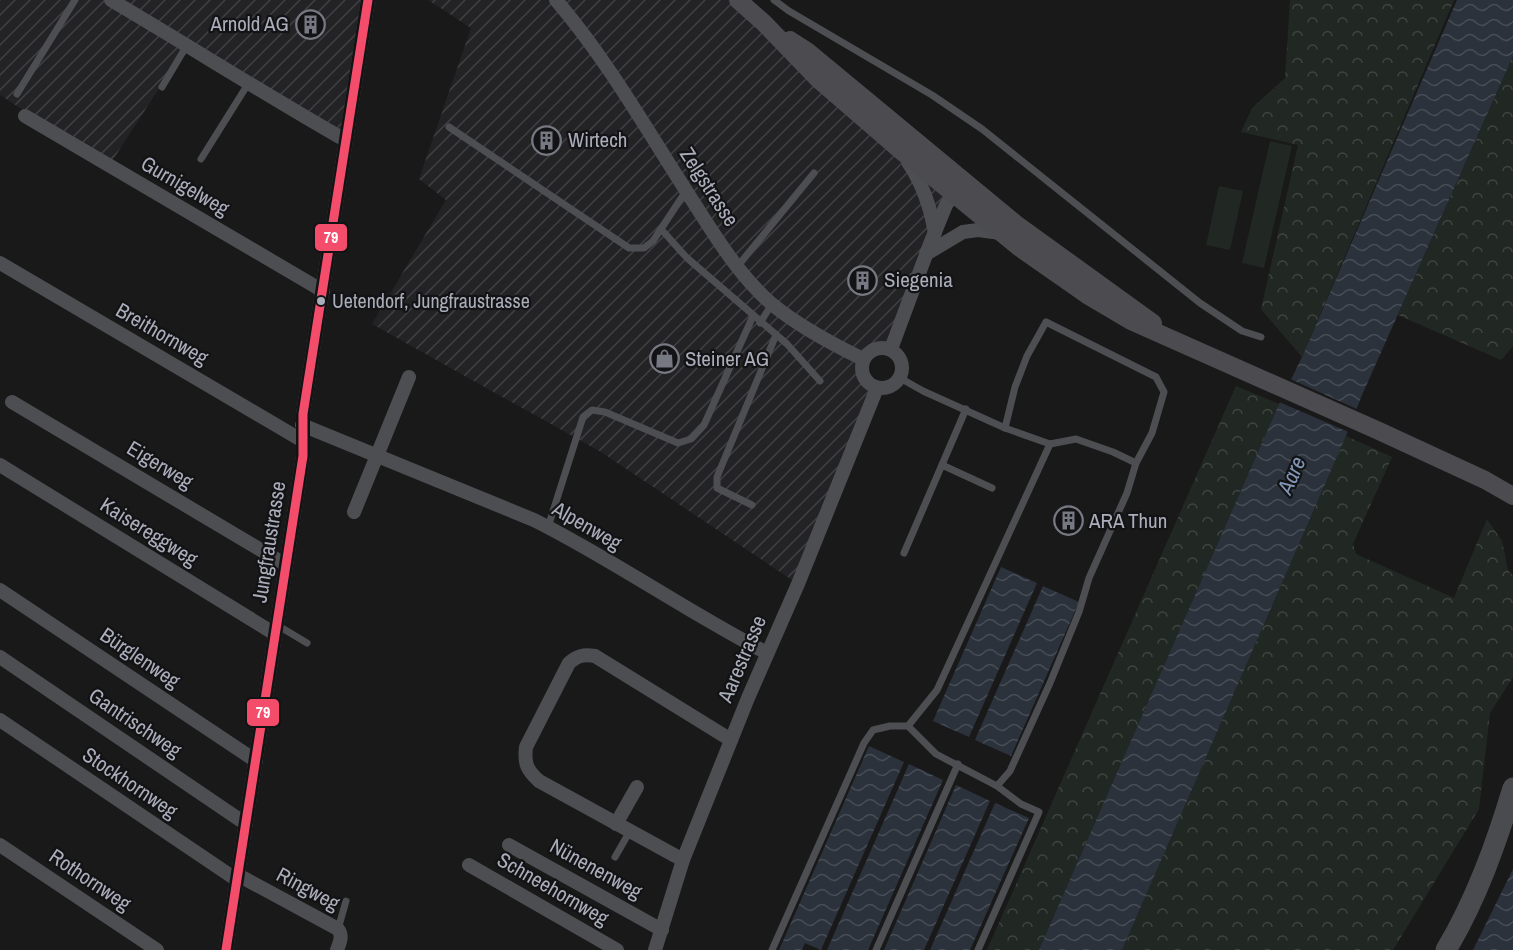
<svg xmlns="http://www.w3.org/2000/svg" width="1513" height="950" viewBox="0 0 1513 950" font-family="'Archivo Narrow',sans-serif">
  <defs>
    <pattern id="industrial-furrows" width="10" height="10" patternUnits="userSpaceOnUse" patternTransform="scale(1.5)"><rect width="10" height="10" fill="#232325"/><path d="M-1 1l2-2M0 10L10 0M9 11l2-2" fill="none" stroke="#404043"/></pattern>
    <pattern id="forest-crowns" width="20" height="18" patternUnits="userSpaceOnUse" patternTransform="scale(1.5)"><rect width="20" height="18" fill="#212823"/><path d="M2 6a3 3 0 1 1 6 0M12 15a3 3 0 1 1 6 0" fill="none" stroke="#3f4441"/></pattern>
    <pattern id="water-waves" width="16" height="10" patternUnits="userSpaceOnUse" patternTransform="scale(1.5)"><rect width="16" height="10" fill="#2b323c"/><path d="M0 5q4-4 8 0t8 0" fill="none" stroke="#474d56"/></pattern>
  </defs>
  <rect width="100%" height="100%" fill="#191919"/>
  <g fill="url(#industrial-furrows)">
    <polygon points="0,0 368,0 345,140 187,45 109,166 0,95"/>
    <polygon points="428,0 738,0 953,194 891,349 877,348 863,359 861,366 865,380 877,388 798,584 601,452 372,324 446,200 419,179 471,28"/>
  </g>
  <g fill="#212823">
    <polygon points="1270,141 1292,146 1264,268 1242,263"/>
    <polygon points="1219,186 1243,191 1230,250 1206,245"/>
  </g>
  <g fill="url(#forest-crowns)">
    <polygon points="1290,0 1454,0 1302,357 1261,309 1298,145 1241,132 1252,108 1285,78"/>
    <polygon points="1513,56 1513,346 1501,360 1398,315"/>
    <polygon points="1236,386 1279,404 1039,950 987,950"/>
    <polygon points="1346,436 1392,457 1353,544 1356,554 1454,598 1487,519 1502,541 1508,570 1513,576 1513,677 1490,713 1479,809 1393,950 1122,950"/>
  </g>
  <g fill="url(#water-waves)">
    <polygon points="1457,0 1513,0 1513,56 1362,395 1346,436 1122,950 1039,950 1279,404 1302,357"/>
    <polygon points="1001,567 1037,583 969,737 933,721"/>
    <polygon points="1043,586 1079,602 1011,756 975,740"/>
    <polygon points="869,746 904,762 821,950 805,943 802,950 779,950"/>
    <polygon points="909,764 943,780 868,950 827,950"/>
    <polygon points="956,785 990,801 924,950 884,950"/>
    <polygon points="995,803 1029,818 970,950 930,950"/>
    <polygon points="1513,869 1513,950 1473,950"/>
  </g>
  <polygon fill="#191919" points="1288,378 1359,410 1351,433 1277,401"/>
  <g fill="none" stroke-linecap="round" stroke-linejoin="round">
    <g stroke="#4d4e52" stroke-width="7">
      <polyline points="774,0 789,11 932,95 982,129 1200,303 1242,331 1261,337"/>
      <polyline points="162,87 187,45"/>
      <polyline points="17,94 75,0"/>
      <polyline points="449,127 629,248 644,248 653,241 686,191"/>
      <polyline points="201,159 248,84"/>
      <polyline points="661,229 687,258 787,344 820,381"/>
      <polyline points="737,267 814,173"/>
      <polyline points="760,323 772,304"/>
      <polyline points="900,378 923,391 1005,428 1050,444 1076,439 1113,452 1136,463"/>
      <polyline points="1005,428 1015,387 1027,356 1046,322 1156,377 1164,392 1152,433 1136,463 1127,493 1089,578 1079,612 1050,683 1010,771 997,786 936,754 908,726 937,690 1050,444"/>
      <polyline points="942,465 992,488"/>
      <polyline points="752,505 717,488 717,477 776,335"/>
      <polyline points="548,527 583,417 592,410 605,412 678,443 691,439 704,425 753,316"/>
      <polyline points="904,553 966,409"/>
      <polyline points="277,625 307,643"/>
      <polyline points="615,857 630,831"/>
      <polyline points="338,929 346,901"/>
      <polyline points="772,950 864,743 873,730 890,726 908,726"/>
      <polyline points="876,950 958,764"/>
      <polyline points="978,950 1039,812 1021,804 997,786"/>
    </g>
    <g stroke="#4d4e52" stroke-width="14">
      <path d="M111,0C189,46 266,95 345,140"/>
      <path d="M556,0C609,62 648,132 692,200C716,237 739,276 773,305C800,327 832,344 863,359"/>
      <polyline points="25,116 323,291"/>
      <path d="M908,162C923,185 930,206 935,233"/>
      <polyline points="926,254 963,232 978,230 1001,233"/>
      <polyline points="0,263 303,441"/>
      <circle cx="882" cy="368" r="20"/>
      <polyline points="891,349 930,244 946,205 958,188"/>
      <polyline points="12,402 286,565"/>
      <path d="M302,425L534,520C614,560 687,612 767,653"/>
      <polyline points="0,465 275,634"/>
      <polyline points="354,512 409,377"/>
      <polyline points="0,590 256,761"/>
      <polyline points="0,657 246,824"/>
      <polyline points="0,720 237,880"/>
      <polyline points="616,824 637,787"/>
      <polyline points="0,845 157,950"/>
      <polyline points="509,845 662,930"/>
      <path d="M683,860L539,781C527,770 524,764 526,747L569,663C577,656 583,654 595,656L731,740"/>
      <polyline points="469,865 617,950"/>
      <path d="M238,875L338,929C343,936 340,942 337,950"/>
      <polyline points="226,950 303,456 303,414 368,0"/>
      <polyline points="655,950 683,860 748,698 798,584 877,388"/>
    </g>
    <g stroke="#4c4c50" stroke-width="18">
      <polyline points="738,0 764,23 819,80 900,150 1020,248 1087,295 1131,321 1379,431 1485,480 1513,496"/>
      <polyline points="790,40 807,51 1016,224 1153,323"/>
    </g>
    <path stroke="#4a4b4e" stroke-width="21" d="M1446,950C1476,900 1496,844 1513,788"/>
    <defs>
      <polyline id="bus-1" points="226,950 303,456 303,414 368,0"/>
    </defs>
    <use href="#bus-1" stroke="#131315" stroke-width="14"/>
    <use href="#bus-1" stroke="#f44d6c" stroke-width="9"/>
  </g>
  <defs>
    <symbol id="building-ring" viewBox="-11 -11 22 22"><circle r="9.5" fill="#131315" stroke="#777982" stroke-width="1.5"/><path d="M-4-6H4V6H1V3H-1V6H-4ZM-2.5-4.3h1.7v1.8h-1.7ZM.8-4.3h1.7v1.8H.8ZM-2.5-1h1.7V.8h-1.7ZM.8-1h1.7V.8H.8Z" fill="#777982"/></symbol>
    <symbol id="shop-ring" viewBox="-11 -11 22 22"><circle r="9.5" fill="#131315" stroke="#777982" stroke-width="1.5"/><path d="M-5-2.5h2.3a2.7 3.5 0 0 1 5.4 0H5L5.5 6h-11ZM-1.5-2.5h3a1.5 2.3 0 0 0-3 0Z" fill="#777982"/></symbol>
  </defs>
  <g fill-rule="evenodd">
    <use href="#building-ring" x="294" y="8" width="33" height="33"/>
    <use href="#building-ring" x="530" y="124" width="33" height="33"/>
    <use href="#building-ring" x="846" y="264" width="33" height="33"/>
    <use href="#shop-ring" x="648" y="342" width="33" height="33"/>
    <use href="#building-ring" x="1052" y="504" width="33" height="33"/>
  </g>
  <circle fill="#aaadba" stroke="#131315" stroke-width="2" cx="321" cy="301" r="5"/>
  <g text-anchor="middle" stroke-width="4.5" stroke-linejoin="round" paint-order="stroke">
    <g font-size="20" fill="#aaadba" stroke="#131315" text-anchor="start">
      <text x="332" y="308">Uetendorf, Jungfraustrasse</text>
    </g>
    <g font-size="21" fill="#aaadba" stroke="#131315" text-anchor="start">
      <text x="289" y="31" text-anchor="end">Arnold AG</text>
      <text x="568" y="147">Wirtech</text>
      <text x="884" y="287">Siegenia</text>
      <text x="685" y="366">Steiner AG</text>
      <text x="1089" y="528">ARA Thun</text>
    </g>
    <g font-size="21" fill="#aaadba" stroke="#131315">
      <text transform="translate(185 186) rotate(30)" y="7">Gurnigelweg</text>
      <text transform="translate(709 187) rotate(57)" y="7">Zelgstrasse</text>
      <text transform="translate(162 334) rotate(30)" y="7">Breithornweg</text>
      <text transform="translate(160 465) rotate(31)" y="7">Eigerweg</text>
      <text transform="translate(587 526) rotate(30)" y="7">Alpenweg</text>
      <text transform="translate(149 532) rotate(32)" y="7">Kaisereggweg</text>
      <text transform="translate(269 542) rotate(-81)" y="7">Jungfraustrasse</text>
      <text transform="translate(140 658) rotate(34)" y="7">Bürglenweg</text>
      <text transform="translate(742 659) rotate(-67)" y="7">Aarestrasse</text>
      <text transform="translate(135 723) rotate(34)" y="7">Gantrischweg</text>
      <text transform="translate(130 783) rotate(34)" y="7">Stockhornweg</text>
      <text transform="translate(596 869) rotate(29)" y="7">Nünenenweg</text>
      <text transform="translate(90 880) rotate(34)" y="7">Rothornweg</text>
      <text transform="translate(308 889) rotate(28)" y="7">Ringweg</text>
      <text transform="translate(553 889) rotate(30)" y="7">Schneehornweg</text>
    </g>
    <g font-size="22" font-style="italic" fill="#8197b5" stroke="#131315">
      <text transform="translate(1291 475) rotate(-66)" y="8">Aare</text>
    </g>
  </g>
  <g stroke="#131315" stroke-width="2">
    <rect x="314" y="223" width="34" height="29" rx="6" fill="#f44d6c"/>
    <rect x="246" y="698" width="34" height="29" rx="6" fill="#f44d6c"/>
  </g>
  <g font-size="16" text-anchor="middle" font-weight="bold" fill="#fff">
    <text x="331" y="243">79</text>
    <text x="263" y="718">79</text>
  </g>
</svg>
